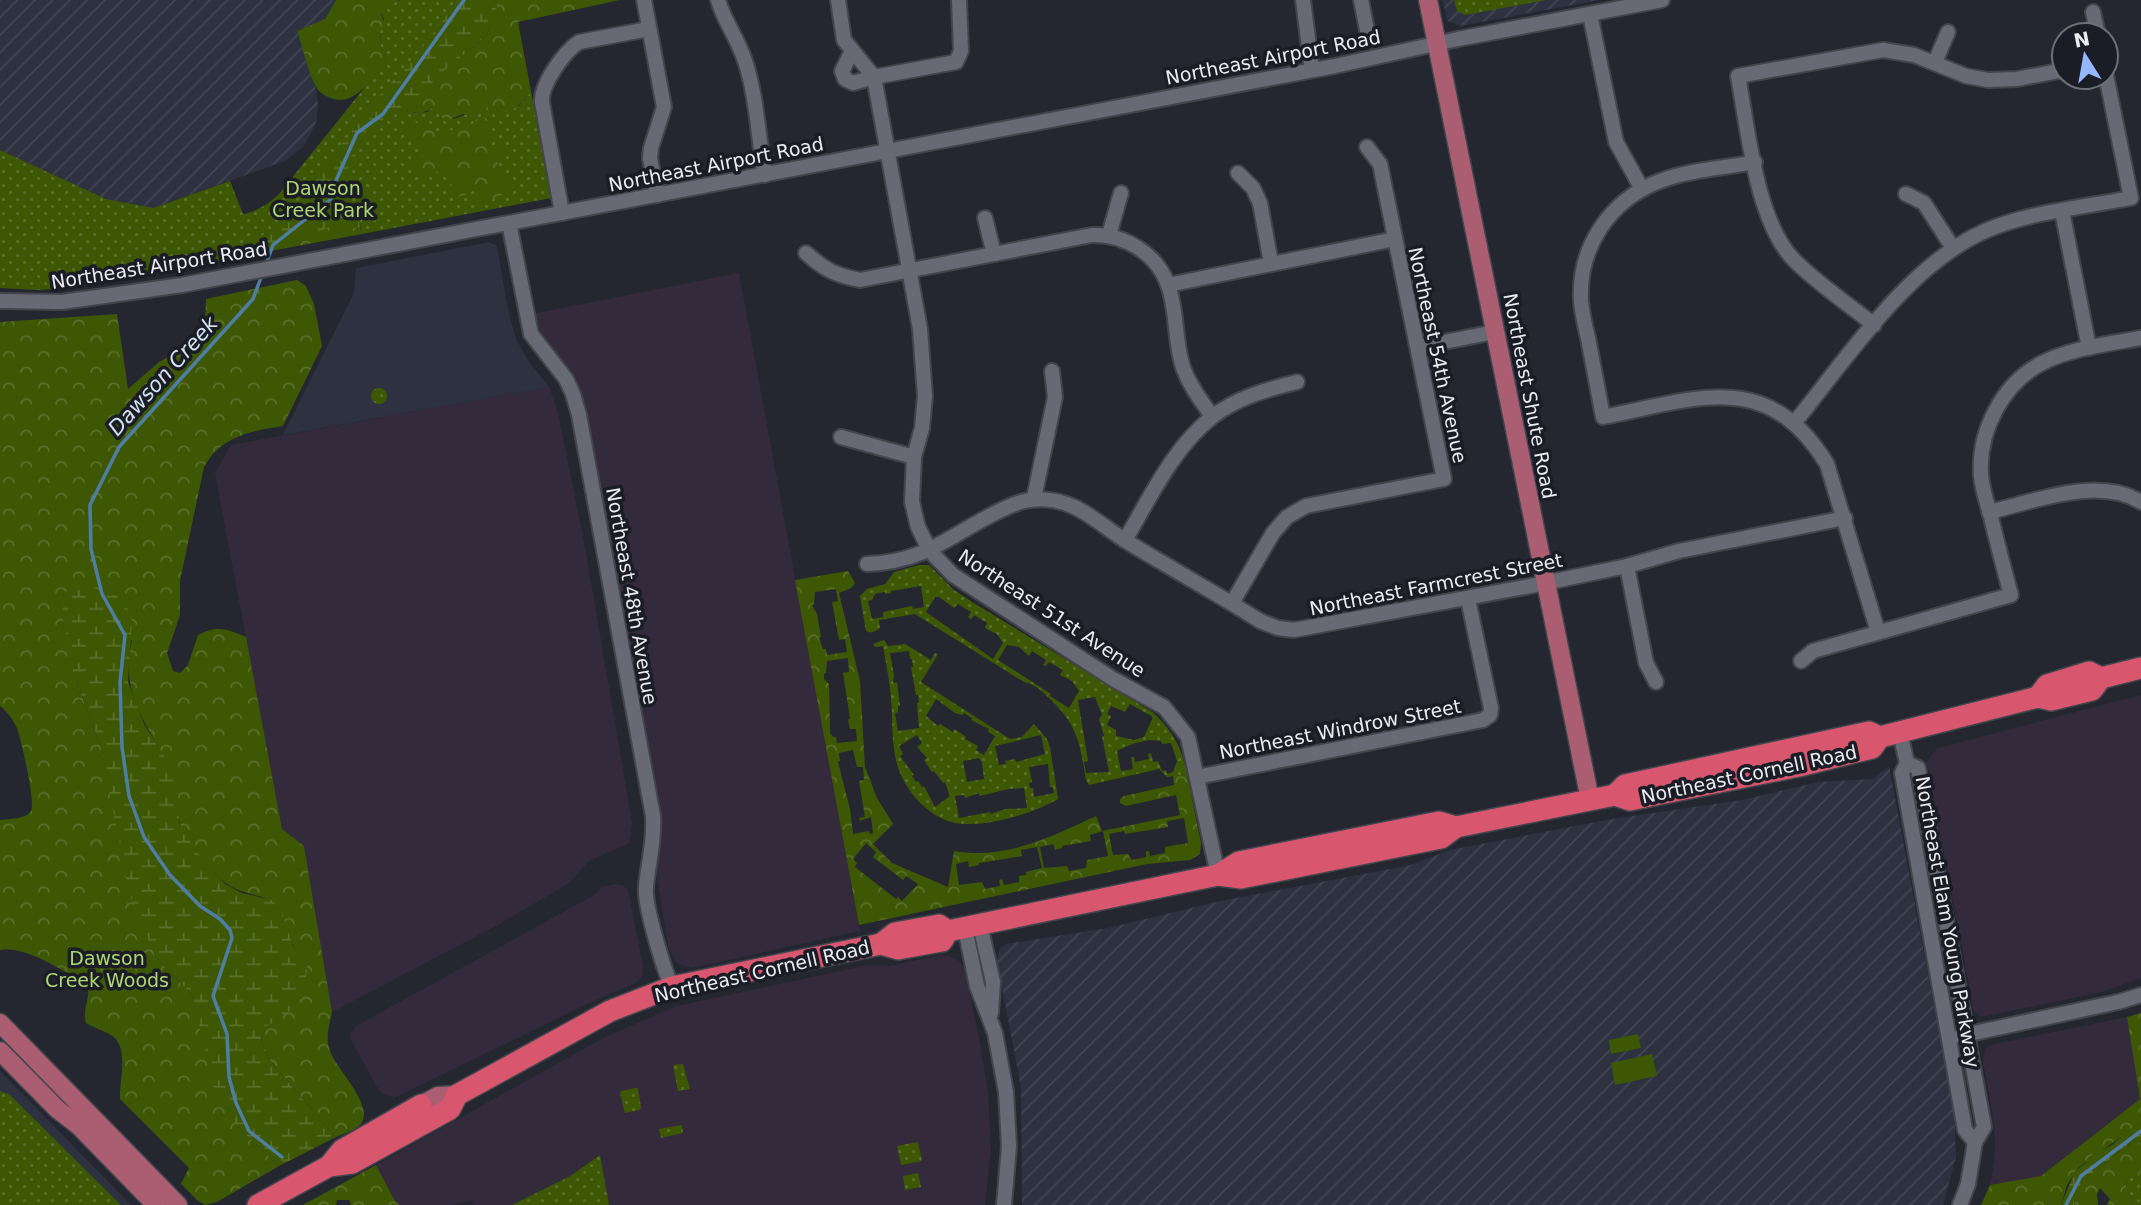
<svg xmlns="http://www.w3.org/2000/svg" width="2141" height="1205" viewBox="0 0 2141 1205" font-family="'DejaVu Sans',sans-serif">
  <defs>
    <pattern id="industrial-furrows" width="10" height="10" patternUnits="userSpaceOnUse" patternTransform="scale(1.75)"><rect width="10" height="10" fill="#2e3140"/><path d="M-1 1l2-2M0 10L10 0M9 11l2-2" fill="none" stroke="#424553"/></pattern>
    <pattern id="grass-dots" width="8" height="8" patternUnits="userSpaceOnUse" patternTransform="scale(1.75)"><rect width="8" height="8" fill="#3e5705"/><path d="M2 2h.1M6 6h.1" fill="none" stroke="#5a6f2a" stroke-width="1.8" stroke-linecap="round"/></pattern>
    <pattern id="forest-crowns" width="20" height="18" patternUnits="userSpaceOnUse" patternTransform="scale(1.75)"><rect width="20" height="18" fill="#3e5705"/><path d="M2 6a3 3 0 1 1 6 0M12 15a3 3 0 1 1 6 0" fill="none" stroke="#5a6f2a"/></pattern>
    <pattern id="wetland-marsh" width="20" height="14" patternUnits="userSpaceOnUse" patternTransform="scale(1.75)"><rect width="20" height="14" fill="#3e5705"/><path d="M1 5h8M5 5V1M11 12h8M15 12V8" fill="none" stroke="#5a6f2a"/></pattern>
  </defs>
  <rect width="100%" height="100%" fill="#252730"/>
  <g fill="#332b3b">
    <polygon points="739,273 860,931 692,968 678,964 669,950 657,876 658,817 587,421 574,380 565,364 546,342 533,314"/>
    <polygon points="549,387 558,413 585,547 632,823 629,843 589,861 569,883 496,926 332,1012 304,846 282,829 215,473 231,445"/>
    <polygon points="2141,695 2141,978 2102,992 1981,1017 1974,1011 1927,763 1931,755 1938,748"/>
    <polygon points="615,884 624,886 628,890 643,966 642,977 634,984 587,1004 394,1098 380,1092 350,1038 350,1033 356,1026 596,894 602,887"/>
    <polygon points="941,955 956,958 964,967 981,1048 988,1094 991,1149 985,1205 609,1205 599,1155 570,1176 512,1205 474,1205 471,1200 452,1205 399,1205 395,1201 376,1165 603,1038 677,1006 864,966 890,966"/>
    <polygon points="2127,1017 2140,1099 2041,1176 1990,1185 1994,1163 1995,1140 1992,1110 1983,1062 1985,1050 1990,1045"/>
  </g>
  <g fill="url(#industrial-furrows)">
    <polygon points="0,0 336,0 325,19 297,31 315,86 318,104 316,123 304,146 285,161 153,208 106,199 0,150"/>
    <polygon points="1442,0 1599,0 1460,26 1448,21"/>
    <polygon points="1889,766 1954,1114 1956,1157 1943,1205 1022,1205 1021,1088 997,960 1000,949 1006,944 1108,928 1216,902 1411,865 1450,850 1612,819 1742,800 1819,782 1873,779"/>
  </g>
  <g fill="#2e3140">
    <polygon points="489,242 497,246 508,310 516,339 529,362 549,387 283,435 354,293 356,268"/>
    <polygon points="0,1071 131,1205 0,1205"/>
  </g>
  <g fill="url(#grass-dots)" fill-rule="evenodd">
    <path d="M400,0H513L413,113L427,112L433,107L454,119L487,106H519L531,91L551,198L362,234L358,215L348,236L79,287L38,290L0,288V150L106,199L153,208L230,181L243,214C255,212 269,204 279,194L386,61L385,54L381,49L380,29L384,19L381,13L391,4Z"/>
    <polygon points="1454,0 1546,0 1465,15 1457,11"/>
    <circle cx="379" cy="396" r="8"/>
    <path d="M919,565H929L954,590L972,602L1152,712C1172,729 1182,748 1187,774L1167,777L1159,769L1089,785L1086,780C1080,744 1078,726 1051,700C1043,692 1035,684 1024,682L915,614L879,620L880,628C876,631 871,634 866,631L860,596L867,589L885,584L894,572ZM921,586L924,607L913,609L912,606L883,612V617L872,619L868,601L872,600L875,594L885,592L886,594L891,593V591ZM935,597H939L954,608L958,604L971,612L968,617L971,619L974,615L987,623L985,628L997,634L1003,643L993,659L926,612ZM1007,645L1019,647L1029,656L1032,651L1046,660L1043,665L1046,666L1049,662L1063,670L1060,675L1072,681L1079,691L1069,708L1050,696L1051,694L998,660ZM1095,697L1102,715L1099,719L1104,736H1102L1109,772L1086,773L1084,762L1088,761L1078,700ZM1130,704L1153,717L1144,737L1134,740L1116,736V730L1107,725L1111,716L1107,714L1111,706L1125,712ZM1150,740L1161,741L1162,744L1171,743L1177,761L1173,772L1167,774L1166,770L1162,771L1158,761L1153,762L1151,753L1148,754L1149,759L1135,762L1134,757H1131L1133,769L1121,771L1117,751C1128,745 1137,742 1150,740Z"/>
    <path d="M884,640L888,646L905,644L931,660L935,653L938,654L921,682L1010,739L1022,737L1034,724L1047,739L1050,747L1058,799C1032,814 986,828 955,823C927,817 904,789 897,764C891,742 893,721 891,699C890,682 886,664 883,646L875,647L873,644ZM909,651L910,659H912L913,667H911L916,695H918L919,702L917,703L919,728L898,731L895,713L898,712V706H900L897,682L893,683L894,675L890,653ZM936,699L955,713L962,715L964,713L972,718L971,720L989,729L988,732L995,736L984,755L976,750L978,746L965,739L966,737L954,729L953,732L940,724L938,726L926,716ZM917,735L922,743L917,747L927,758L924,760L932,772L934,771L943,783L945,782L950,796L935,807L924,786L922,787L918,781L916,782L912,776L914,775L900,756L903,754L899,746ZM1041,735L1045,754L1016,762L1015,759L1005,761L1006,764L999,765L995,746ZM979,758L982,763L984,779L967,782L963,761ZM1048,764L1050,787H1053L1054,793L1034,797L1033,788H1030L1029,783L1032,782L1029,767ZM1024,788L1027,808L1005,809L991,814L990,812L959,818L955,796L964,795L965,798L979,793L980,796L1008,789Z"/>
    <polygon points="683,1064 690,1089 678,1091 673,1065"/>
    <polygon points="635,1088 638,1088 641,1108 639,1110 625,1113 620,1093 621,1091"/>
    <polygon points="0,1091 10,1095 121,1205 0,1205"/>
    <polygon points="682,1125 683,1133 661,1138 659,1129"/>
    <polygon points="918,1142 922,1161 901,1165 897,1146"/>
    <polygon points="600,1155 609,1205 512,1205 570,1176"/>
    <polygon points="2141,1171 2141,1205 2133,1205 2126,1186 2128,1179 2139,1176"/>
    <polygon points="918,1173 921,1187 905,1190 903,1176"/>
  </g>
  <g fill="url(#forest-crowns)" fill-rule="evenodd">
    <path d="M336,0H400L391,4L381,14L385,26L380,29L381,49L385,54L386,61C374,77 354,108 331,98C324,95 319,93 315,85C307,69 303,48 297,31L325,19Z"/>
    <path d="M499,0H620L518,22L531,91C523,101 515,114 500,111L497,106H488L485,111L471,116L463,114L449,120L441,117L433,107C426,113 416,115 408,110L439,75L487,35Z"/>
    <path d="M483,117C497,121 492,132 490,143L492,146L504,148C503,154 497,161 498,167C499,174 510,181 512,188L507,194L501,195L497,199L479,201L475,196L479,189L475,186L471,193L457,197L456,193L450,190L454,176L444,177C436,170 432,170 424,176H416L410,167L414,161L423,157L425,152L417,144L409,141L406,130L415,122L440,133L472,125L475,120Z"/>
    <polygon points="314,227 321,231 328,227 360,227 362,234 281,249 302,230"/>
    <path d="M297,280L306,286L314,304L322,346L283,426C251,431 221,436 204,467L180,581V615L167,653L173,671L180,673L188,665L198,635C217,625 227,629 246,637L282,829L304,846L332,1012C329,1025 325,1038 330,1051C336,1070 382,1112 356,1128C350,1132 342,1134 336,1137L270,1061L261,1040L267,1026L280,1016L307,965C301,958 295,950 292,943C286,929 284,915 275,904C266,894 237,895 222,880C209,867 183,839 179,820C175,807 180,791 174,778C153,728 118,700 132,640L76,680L101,748L113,806L155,956L192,995L205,1045L235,1125L279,1166L217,1202L205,1205L197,1200L181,1184L189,1168L120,1099C119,1080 130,1047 111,1035C103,1030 94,1028 86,1023C82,1010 90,1000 88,987C70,973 22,944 0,950V820C9,819 26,819 31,811C36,803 21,739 17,728C13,720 7,711 0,706V322L117,314L128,389L159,362L194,342L205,325L206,299Z"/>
    <path d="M848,571L855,583L851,588L839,593L860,681L865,767L877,798L893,824L873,844L892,863L948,887L954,851C1005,860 1051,837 1096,816L1102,831L1180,815L1176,795L1126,806L1120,803V799L1124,796L1174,785L1173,776L1187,774L1201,843L1200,854L1190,860L1147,864L859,925L795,580ZM836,589L838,601L832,602L839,640L845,639L847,652L827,655L826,649H823L819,638L821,637L817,614L812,605L814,604L815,592ZM848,658L849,672L843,673L850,719L848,720L850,729H856L857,741L837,743L836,737H833L830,733L829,684L824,679V674L826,673L827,661ZM853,750L857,767H863L864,780L859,781L865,817L859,818L860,821L871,817L873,833L870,834L869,831L853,834L850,809L838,762L840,761L839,753ZM1184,818L1188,843L1165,847V853L1150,856L1149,851H1146V857L1132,860L1128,854L1113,855L1109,834L1124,831L1125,834L1168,827L1167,821ZM1103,831L1108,856L1087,860L1086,868L1069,871L1067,866L1044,868L1040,847L1053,844L1055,850L1062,848V846L1091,841L1090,835ZM866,843L876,852L873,857L903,880L906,876L918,884L902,901L898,897L896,899L855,867L857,863L853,859ZM1037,847L1042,868L1026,872V875L1019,876V882L1004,885L1002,879L999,880L1000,886L985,889L982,882L959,885L956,864L968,861L969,867L979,865V863L1022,856L1021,850Z"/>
    <polygon points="2141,1013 2141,1122 2078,1168 2067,1185 2061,1205 1981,1205 1990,1185 2041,1176 2140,1099 2127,1017"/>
    <polygon points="2135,1140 2141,1143 2141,1171 2139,1176 2128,1179 2126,1186 2133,1205 2107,1205 2110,1199 2100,1188 2097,1194 2098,1205 2074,1205 2082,1181"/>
    <polygon points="376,1165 395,1201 399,1205 351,1205 349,1200 337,1200 336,1205 303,1205"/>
  </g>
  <g fill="url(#wetland-marsh)">
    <path d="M458,0H499L487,35L439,75L408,110L387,118L365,134L349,171L346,190L359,216L360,227C352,228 342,231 334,231L333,227H328L321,231L314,227L302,230L281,249L247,255L251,251L249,244L267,232L274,231L294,213L317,172L348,137L359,118L418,53Z"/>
    <polygon points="77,585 85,585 117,596 127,608 132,620 128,682 144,724 166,759 177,784 179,822 198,853 225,884 242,893 272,900 282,913 293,946 307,965 305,990 299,1005 267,1026 261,1040 270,1061 336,1137 279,1166 235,1125 216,1097 192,995 155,956 129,892 101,748 76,680 63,617 62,598 67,590"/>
    <polygon points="2141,1122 2141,1143 2135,1140 2132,1142 2082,1181 2074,1205 2061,1205 2075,1171 2086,1163 2092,1155 2112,1145 2126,1132"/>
  </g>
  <g fill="#3e5705">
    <polygon points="1638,1034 1641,1048 1611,1054 1609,1040"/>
    <polygon points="1652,1054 1657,1076 1615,1085 1611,1063"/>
  </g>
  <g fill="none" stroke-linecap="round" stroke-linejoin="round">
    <g stroke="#4f7ea4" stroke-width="3.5">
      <polyline points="266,264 273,245 331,199 334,185 357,133 383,114 464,0"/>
      <polyline points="262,275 253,299 119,447 90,505 91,549 102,594 125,635 120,682 122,747 129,796 144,837 170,875 200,906 220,919 230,930 232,938 213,996 227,1034 229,1077 236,1103 249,1131 282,1157"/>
      <polyline points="2066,1205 2081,1176 2141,1131"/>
    </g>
    <defs>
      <g id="minor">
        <polyline points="644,0 664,107 651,148 650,158 657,195"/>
        <path d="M718,0C724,21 738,39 745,61C757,97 758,137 765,175"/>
        <polyline points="838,0 844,40 874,77 920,329 925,396 922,428 914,457 912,502 918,527 930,551 953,575 1113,679 1164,707 1188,737 1218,875"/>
        <polyline points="1303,0 1312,70"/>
        <polyline points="1361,0 1369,40"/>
        <polyline points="2093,12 2098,35"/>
        <polyline points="1590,14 1616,142 1642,189"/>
        <polyline points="852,51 842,71 845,79 853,83 874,77 956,62 961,51 959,0"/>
        <polyline points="1935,62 1948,32"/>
        <path d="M1755,162C1724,168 1689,170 1660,181C1610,200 1578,247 1581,301C1582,313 1585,326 1588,338C1593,364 1598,390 1603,417C1696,399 1767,367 1827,464L1878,632"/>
        <polyline points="1238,173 1253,188 1260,203 1271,263"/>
        <polyline points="1906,194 1924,203 1953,248"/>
        <polyline points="2062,211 2089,348"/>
        <path d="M562,213L542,102C541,84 564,52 579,42L649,29"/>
        <polyline points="985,218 994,254"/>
        <path d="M509,223L531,334L566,379L573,394L579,415L653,816C655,841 648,863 646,887C644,905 664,970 672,987"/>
        <polyline points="1109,235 1121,193"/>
        <path d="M806,253C825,270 835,275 860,280L1092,235C1125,234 1157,254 1168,285C1178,312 1174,344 1184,370C1191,388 1202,402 1212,416"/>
        <polyline points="1168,285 1395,239"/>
        <polyline points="0,301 62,302 182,285 1335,66 1458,39 1662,0"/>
        <path d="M1874,325C1848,304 1818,284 1794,260C1756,221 1748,129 1738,76L1883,50L1914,55L1966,76L1988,80L2017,79L2064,70"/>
        <polyline points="1418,347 1495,332"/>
        <path d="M1795,422C1848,357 1908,265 1985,231C2028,212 2085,207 2131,198L2106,75"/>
        <polyline points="841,437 914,457"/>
        <polyline points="1034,498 1055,397 1052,371"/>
        <path d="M1989,512C2036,501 2098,476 2141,502"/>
        <path d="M1125,540C1150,498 1173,448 1212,417C1236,398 1268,389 1297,382"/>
        <path d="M867,564C933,562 959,526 1015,504C1033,497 1054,498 1072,506C1091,514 1108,530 1126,541C1170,568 1216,593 1260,621L1278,628L1294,630L1530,586L1627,566L1679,551L1845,518"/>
        <polyline points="1627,566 1646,663 1656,682"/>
        <polyline points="1232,603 1273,533 1287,517 1306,506 1444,479 1380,164 1367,147"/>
        <path d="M1801,661L1813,651L2011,595C2004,569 1997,543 1991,517C1987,503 1982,489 1981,475C1978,431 2003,383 2042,363C2072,348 2108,344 2141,338"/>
        <polyline points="1900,733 1907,763"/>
        <polyline points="1907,763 1918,768 1984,1127 1975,1142 1968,1184 1960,1205"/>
        <polyline points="1907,763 1902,773 1965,1130 1975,1142"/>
        <polyline points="1197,777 1483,720 1490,715 1491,708 1468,599"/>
        <polyline points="980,925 993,982 991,1013"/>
        <polyline points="965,928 977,986 995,1033 1006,1092 1009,1146 1004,1205"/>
        <polyline points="1960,1036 2118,1002 2141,995"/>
      </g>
      <g id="major">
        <polyline points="1428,0 1590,800"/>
        <polyline points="0,1023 178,1205"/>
        <polyline points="0,1051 57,1109 79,1126 156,1205"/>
        <polyline points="421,1105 438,1096 457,1095"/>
      </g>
      <g id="highway">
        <polyline points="2038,697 2047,685 2089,672 2101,678 2141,668"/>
        <polyline points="1615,795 1625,785 1869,732 1880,737 2038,697 2051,700 2092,690 2101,678"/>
        <polyline points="1218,875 1239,862 1439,822 1456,827"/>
        <polyline points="881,944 898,949 942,941 948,931"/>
        <polyline points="329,1166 352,1163 450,1109 457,1095 610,1011 672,987 881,944 895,933 939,925 948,931 1218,875 1241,878 1441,838 1456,827 1615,795 1630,800 1799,766 1872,748 1880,737"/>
        <polyline points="258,1205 329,1166 342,1150 421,1105"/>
      </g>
    </defs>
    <use href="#minor" stroke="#43454d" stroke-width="18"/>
    <use href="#major" stroke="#43454d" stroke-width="21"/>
    <use href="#highway" stroke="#43454d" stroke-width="24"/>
    <use href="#minor" stroke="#676974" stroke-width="14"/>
    <use href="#major" stroke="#ab5e71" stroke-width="18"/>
    <use href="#highway" stroke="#d8576f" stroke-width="21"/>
  </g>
  <g text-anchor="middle" stroke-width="7" stroke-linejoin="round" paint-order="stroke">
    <g font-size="19" fill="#ebedf3" stroke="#1b1d26">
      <text transform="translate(1273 57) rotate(-11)" y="7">Northeast Airport Road</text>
      <text transform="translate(716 164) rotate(-11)" y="7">Northeast Airport Road</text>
      <text transform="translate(159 265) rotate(-9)" y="7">Northeast Airport Road</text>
      <text transform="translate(1438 355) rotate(78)" y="7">Northeast 54th Avenue</text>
      <text transform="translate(1530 396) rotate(79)" y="7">Northeast Shute Road</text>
      <text transform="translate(1436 584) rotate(-11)" y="7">Northeast Farmcrest Street</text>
      <text transform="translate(632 596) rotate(80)" y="7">Northeast 48th Avenue</text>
      <text transform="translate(1052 613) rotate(33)" y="7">Northeast 51st Avenue</text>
      <text transform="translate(1340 729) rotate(-11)" y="7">Northeast Windrow Street</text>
      <text transform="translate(1749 774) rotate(-12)" y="7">Northeast Cornell Road</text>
      <text transform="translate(1948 922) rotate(80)" y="7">Northeast Elam Young Parkway</text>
      <text transform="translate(762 971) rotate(-13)" y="7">Northeast Cornell Road</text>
    </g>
    <g font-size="19" fill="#afd672" stroke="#1b1d26">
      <text x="323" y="195">Dawson<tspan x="323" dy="22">Creek Park</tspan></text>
      <text x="107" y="965">Dawson<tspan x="107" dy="22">Creek Woods</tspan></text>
    </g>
    <g font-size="21" font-style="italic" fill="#d4e4f3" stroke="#1b1d26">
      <text transform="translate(163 376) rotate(-48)" y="7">Dawson Creek</text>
    </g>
  </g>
  <g transform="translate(2085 56) rotate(349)"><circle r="33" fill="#1b1d26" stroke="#6e7078" stroke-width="2"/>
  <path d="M0-5L12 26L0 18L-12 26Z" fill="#94b7fd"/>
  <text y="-10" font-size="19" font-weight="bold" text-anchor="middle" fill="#ebedf3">N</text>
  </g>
</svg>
